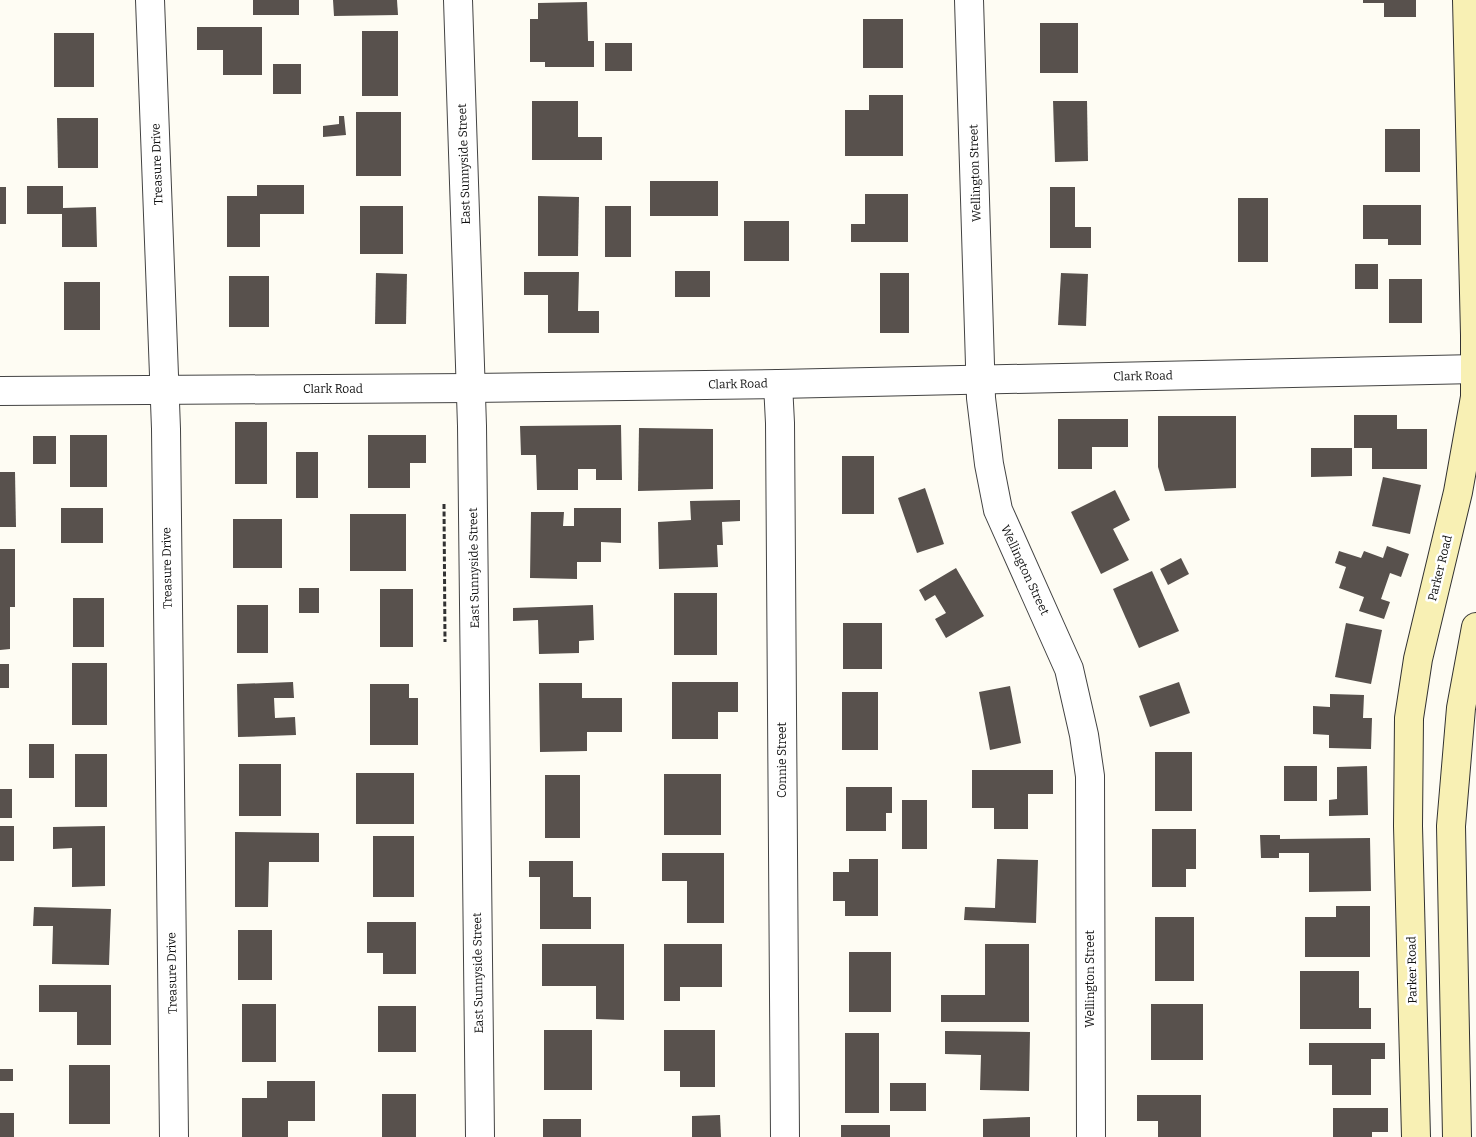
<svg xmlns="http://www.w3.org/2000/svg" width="1476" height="1137" viewBox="0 0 1476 1137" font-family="Bitter,serif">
  <rect width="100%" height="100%" fill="#fefcf3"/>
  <g fill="#58514d">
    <rect x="253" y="0" width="46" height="15"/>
    <polygon points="333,0 397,0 398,15 334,16"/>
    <polygon points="1363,0 1416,0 1416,17 1384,17 1384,3 1363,3"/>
    <polygon points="587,2 588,41 594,41 594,67 545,67 545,62 530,62 530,19 538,19 538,3"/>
    <rect x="863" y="19" width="40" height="49"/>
    <rect x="1040" y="23" width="38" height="50"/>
    <polygon points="197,27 262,27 262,75 223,75 223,50 197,50"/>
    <rect x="362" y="31" width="36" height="65"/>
    <rect x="54" y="33" width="40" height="54"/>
    <rect x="605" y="43" width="27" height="28"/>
    <rect x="273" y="64" width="28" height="30"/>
    <polygon points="869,95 903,95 903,156 845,156 845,110 869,110"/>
    <polygon points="532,101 578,101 578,137 602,137 602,160 532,160"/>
    <polygon points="1053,101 1087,101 1088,161 1055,162"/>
    <rect x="356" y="112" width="45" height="64"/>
    <polygon points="339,116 344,116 346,135 323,137 323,126 339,124"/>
    <polygon points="57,118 98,118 98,168 58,168"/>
    <rect x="1385" y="129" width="35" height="43"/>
    <rect x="650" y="181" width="68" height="35"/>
    <polygon points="257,185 304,185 304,214 260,214 260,247 227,247 227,196 257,196"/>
    <polygon points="27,186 63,186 63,208 96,207 97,247 62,247 62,214 27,214"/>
    <rect x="0" y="187" width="6" height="37"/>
    <polygon points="1050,187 1075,187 1075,227 1091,227 1091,248 1050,248"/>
    <polygon points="865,194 908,194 908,242 851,242 851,224 865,224"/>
    <polygon points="538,196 579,197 578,256 538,256"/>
    <rect x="1238" y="198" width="30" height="64"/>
    <polygon points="1363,205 1421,205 1421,245 1388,245 1388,239 1363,239"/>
    <rect x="360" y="206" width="43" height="48"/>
    <rect x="605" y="206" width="26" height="51"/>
    <rect x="744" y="221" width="45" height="40"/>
    <rect x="1355" y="264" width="23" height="25"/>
    <rect x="675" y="271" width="35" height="26"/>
    <polygon points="524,272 579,272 578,311 599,311 599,333 548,333 548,295 524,295"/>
    <polygon points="376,273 407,274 406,324 375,324"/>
    <rect x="880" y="273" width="29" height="60"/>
    <polygon points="1061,273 1088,274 1086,326 1058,325"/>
    <rect x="229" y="276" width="40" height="51"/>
    <rect x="1389" y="279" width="33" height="44"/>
    <rect x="64" y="282" width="36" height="48"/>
    <polygon points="1354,415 1397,415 1397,429 1427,429 1427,469 1372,469 1372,448 1354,448"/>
    <polygon points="1158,416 1236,416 1236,488 1165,491 1158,467"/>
    <polygon points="1058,419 1128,419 1128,447 1092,447 1092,469 1058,469"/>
    <rect x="235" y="422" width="32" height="62"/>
    <polygon points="621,425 622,480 596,480 596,469 578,469 578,490 537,490 536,455 521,455 520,426"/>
    <polygon points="639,428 713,429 713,489 638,491"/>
    <rect x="70" y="435" width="37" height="52"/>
    <polygon points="368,435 426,435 426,463 410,463 410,488 368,488"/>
    <rect x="33" y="436" width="23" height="28"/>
    <polygon points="1311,448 1352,448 1352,476 1311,477"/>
    <rect x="296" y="452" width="22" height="46"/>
    <rect x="842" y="456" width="32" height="58"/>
    <polygon points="0,472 15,472 16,527 0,527"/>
    <polygon points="1383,477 1421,485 1410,534 1372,526"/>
    <polygon points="925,488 944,544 917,553 898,498"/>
    <polygon points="1115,490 1130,520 1113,529 1129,560 1101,574 1071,512"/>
    <polygon points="740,500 740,521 722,522 723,545 717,545 718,567 659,569 658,522 691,520 690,501"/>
    <rect x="61" y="508" width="42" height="35"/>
    <polygon points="574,508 621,508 621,543 601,542 601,562 577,562 577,579 530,578 531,512 564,512 563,526 574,526"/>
    <rect x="350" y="514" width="56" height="57"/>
    <rect x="233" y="519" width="49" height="49"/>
    <polygon points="1387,546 1409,554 1401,577 1390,573 1381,599 1390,602 1384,619 1359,611 1364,597 1339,588 1346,567 1335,563 1339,551 1361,558 1364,551 1383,558"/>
    <polygon points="0,549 15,549 15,607 10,607 10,649 0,650"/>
    <polygon points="1181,558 1189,574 1168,585 1160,569"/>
    <polygon points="956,568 984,616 946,638 935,619 946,613 935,595 925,601 919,590"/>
    <polygon points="1152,571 1179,631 1139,648 1113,589"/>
    <rect x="299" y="588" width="20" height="25"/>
    <rect x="380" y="589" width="33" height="58"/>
    <rect x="674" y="593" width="43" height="62"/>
    <rect x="73" y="598" width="31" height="49"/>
    <rect x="237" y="605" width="31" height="48"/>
    <polygon points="593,605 594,640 579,641 579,653 539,654 538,620 513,621 513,608"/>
    <rect x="843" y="623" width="39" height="46"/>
    <polygon points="1346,623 1382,630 1371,684 1335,677"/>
    <rect x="72" y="663" width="35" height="62"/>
    <rect x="0" y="664" width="9" height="24"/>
    <polygon points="293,682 294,698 274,698 275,718 295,717 296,735 238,737 237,684"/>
    <polygon points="672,682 738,682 738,712 718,712 718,739 672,739"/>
    <polygon points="1179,682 1190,713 1150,727 1139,696"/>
    <polygon points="539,683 582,683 582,698 622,698 622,732 587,732 587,751 540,752"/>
    <polygon points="370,684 409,684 409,698 418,698 418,745 370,745"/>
    <polygon points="1010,686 1021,743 990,750 979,692"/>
    <rect x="842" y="692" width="36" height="58"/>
    <polygon points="1330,694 1364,695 1363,718 1372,718 1371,749 1329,748 1329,735 1313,734 1313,706 1330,707"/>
    <rect x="29" y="744" width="25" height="34"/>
    <rect x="1155" y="752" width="37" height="59"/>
    <rect x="75" y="754" width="32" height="53"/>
    <rect x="239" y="764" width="42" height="52"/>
    <rect x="1284" y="766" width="33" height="35"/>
    <polygon points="1367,766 1368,815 1329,816 1329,800 1337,799 1337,767"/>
    <polygon points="972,770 1053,770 1053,794 1028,794 1028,829 994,829 994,808 972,808"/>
    <rect x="356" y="773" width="58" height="51"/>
    <rect x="664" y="774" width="57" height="61"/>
    <rect x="545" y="775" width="35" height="63"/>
    <polygon points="846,787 892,787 892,813 886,813 886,831 846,831"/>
    <rect x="0" y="789" width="12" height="29"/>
    <rect x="902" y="800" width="25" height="49"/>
    <rect x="0" y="826" width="14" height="35"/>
    <polygon points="105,826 105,886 72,887 72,848 53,849 53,827"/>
    <polygon points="1152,829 1196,829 1196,869 1186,869 1186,887 1152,887"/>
    <polygon points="235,832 319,833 319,862 269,862 268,907 235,907"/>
    <polygon points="1260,835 1280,835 1280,839 1370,838 1371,891 1309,892 1309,853 1279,853 1279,858 1261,858"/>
    <rect x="373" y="836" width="41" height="61"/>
    <polygon points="662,853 724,853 724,923 687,923 687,881 662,881"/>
    <polygon points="849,859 878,859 878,916 845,916 845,901 833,901 833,872 849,872"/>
    <polygon points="997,859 1038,860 1036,923 964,920 965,907 995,908"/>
    <polygon points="529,861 573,861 573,897 591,897 591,929 540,929 540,877 529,877"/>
    <polygon points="1336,906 1370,906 1370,957 1305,957 1305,917 1336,917"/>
    <polygon points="34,907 111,909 109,965 52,964 53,926 33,926"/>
    <rect x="1155" y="917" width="39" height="64"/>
    <polygon points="367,922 416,922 416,974 383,974 383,953 367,953"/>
    <rect x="238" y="930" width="34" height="50"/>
    <polygon points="542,944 624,944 624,1020 596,1019 596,986 542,986"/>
    <polygon points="664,944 722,944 722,987 680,987 680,1001 664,1001"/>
    <polygon points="985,944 1029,944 1029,1022 941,1022 941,995 985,995"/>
    <rect x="849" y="952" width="42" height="60"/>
    <polygon points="1300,971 1359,971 1359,1008 1371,1008 1371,1029 1300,1029"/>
    <polygon points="39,985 111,985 111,1045 77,1045 77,1012 39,1012"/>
    <rect x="242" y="1004" width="34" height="58"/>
    <rect x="1151" y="1004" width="52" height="56"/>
    <rect x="378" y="1006" width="38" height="46"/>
    <rect x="544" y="1030" width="48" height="60"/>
    <polygon points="664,1030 715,1030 715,1087 680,1087 680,1071 664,1071"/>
    <polygon points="945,1031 1030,1032 1029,1091 980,1090 981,1055 945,1054"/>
    <rect x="845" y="1033" width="34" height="80"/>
    <polygon points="1309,1043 1385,1043 1385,1059 1371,1059 1371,1095 1332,1095 1332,1065 1309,1065"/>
    <rect x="69" y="1065" width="41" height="59"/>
    <rect x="0" y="1069" width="13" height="12"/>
    <polygon points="267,1081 315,1081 315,1121 288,1121 288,1137 242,1137 242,1098 267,1098"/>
    <rect x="890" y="1083" width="36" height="28"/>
    <rect x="382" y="1094" width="34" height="43"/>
    <polygon points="1137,1095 1201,1095 1201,1137 1158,1137 1158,1121 1137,1121"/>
    <polygon points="1333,1108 1388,1108 1388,1132 1372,1132 1372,1137 1333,1137"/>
    <rect x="0" y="1113" width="14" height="24"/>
    <polygon points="720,1115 721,1137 692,1137 692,1116"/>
    <polygon points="1030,1117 1030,1137 983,1137 983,1119"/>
    <rect x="543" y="1119" width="38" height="18"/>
    <rect x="841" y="1125" width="49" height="12"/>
  </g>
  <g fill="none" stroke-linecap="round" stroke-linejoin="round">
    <defs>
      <g id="minor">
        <polyline points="150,0 166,429 174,1137"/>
        <polyline points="458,0 472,426 480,1137"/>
        <polyline points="969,0 981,398 989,464 998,510 1069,669 1084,735 1090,776 1091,1137"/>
        <polyline points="778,384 780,423 785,1137"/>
        <polyline points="0,391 470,388 778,384 1476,369"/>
      </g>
      <g id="secondary">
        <polyline points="1416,1137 1408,826 1409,718 1418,659 1458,492 1475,397 1475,335 1467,0"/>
        <polyline points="1457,1137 1451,826 1461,708 1476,627"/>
      </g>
    </defs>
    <use href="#minor" stroke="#434343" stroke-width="30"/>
    <use href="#secondary" stroke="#323232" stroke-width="30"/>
    <polyline stroke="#323232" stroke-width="3" stroke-dasharray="5 2.5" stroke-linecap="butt" points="444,504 445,642"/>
    <use href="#minor" stroke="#fff" stroke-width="28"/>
    <use href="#secondary" stroke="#f8f0b4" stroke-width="28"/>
  </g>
  <g text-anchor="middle" stroke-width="5" stroke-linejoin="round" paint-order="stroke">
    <g font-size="12" fill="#101010" stroke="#fff">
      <text transform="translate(157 164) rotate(-92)" y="4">Treasure Drive</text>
      <text transform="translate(464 164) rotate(-92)" y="4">East Sunnyside Street</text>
      <text transform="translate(975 173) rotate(-92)" y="4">Wellington Street</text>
      <text transform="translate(1143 376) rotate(-1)" y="4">Clark Road</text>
      <text transform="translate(738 384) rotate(-1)" y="4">Clark Road</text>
      <text x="333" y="393">Clark Road</text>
      <text transform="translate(167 568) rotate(-91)" y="4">Treasure Drive</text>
      <text transform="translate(474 568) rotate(-91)" y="4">East Sunnyside Street</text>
      <text transform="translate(1440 568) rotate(-76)" y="4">Parker Road</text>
      <text transform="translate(1025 570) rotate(65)" y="4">Wellington Street</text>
      <text transform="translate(782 760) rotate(-90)" y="4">Connie Street</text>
      <text transform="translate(1412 970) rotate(-91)" y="4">Parker Road</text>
      <text transform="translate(172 973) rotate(-91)" y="4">Treasure Drive</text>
      <text transform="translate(478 973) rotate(-91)" y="4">East Sunnyside Street</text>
      <text transform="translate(1090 979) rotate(-90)" y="4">Wellington Street</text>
    </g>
  </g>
</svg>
